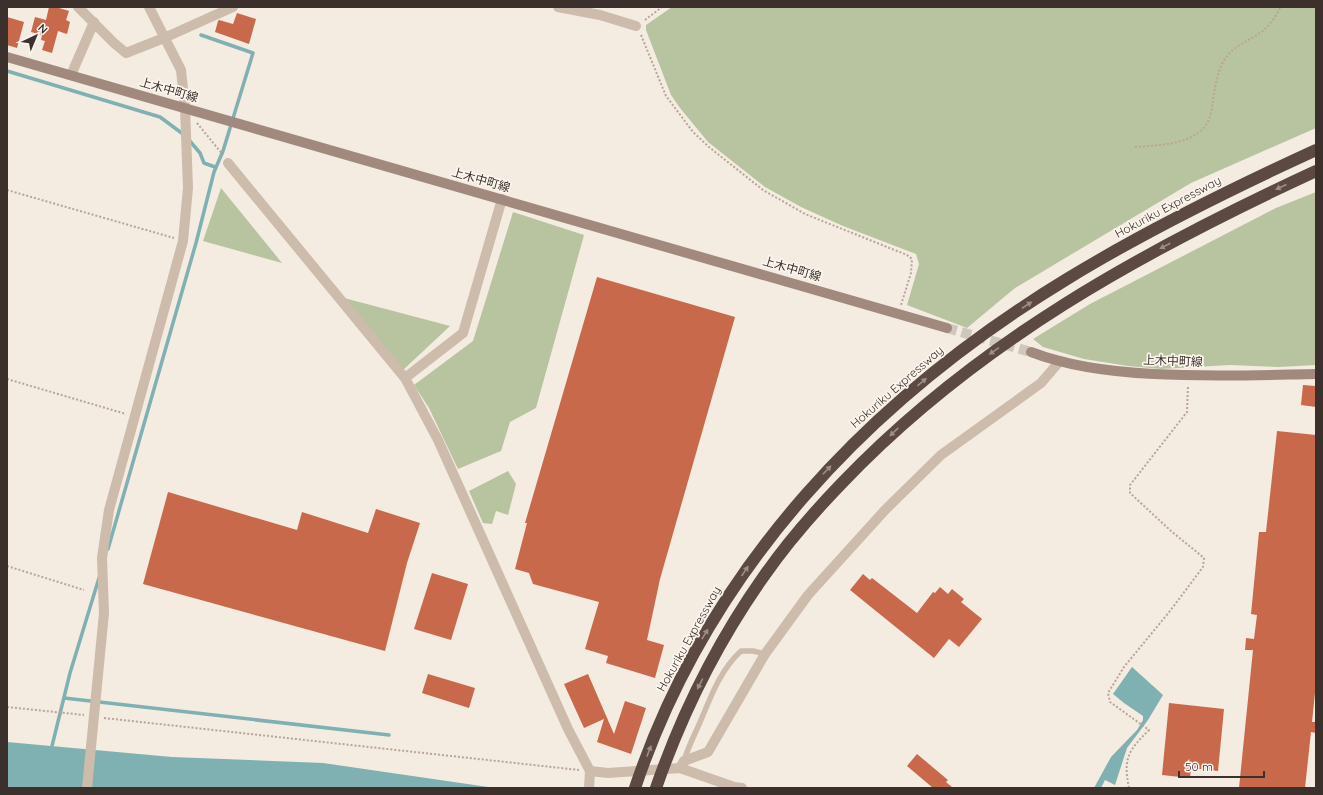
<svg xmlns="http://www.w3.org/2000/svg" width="1323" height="795" viewBox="0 0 1323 795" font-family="Quicksand,'Noto Sans JP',sans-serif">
  <rect width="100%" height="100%" fill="#f4ebe1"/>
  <g fill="#b8c4a0">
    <polygon points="672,7 1316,7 1316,128 1191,183 1015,288 967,328 907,305 919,264 916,254 843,226 801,207 765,187 708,142 680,108 671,95 646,30 646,25"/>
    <polygon points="221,188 282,263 203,241"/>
    <polygon points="1316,192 1316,365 1279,367 1230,365 1161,369 1128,366 1084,359 1043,347 1033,339 1090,304 1276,208"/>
    <polygon points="513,212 584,235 536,408 510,422 501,451 458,469 429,408 414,385 473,341"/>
    <polygon points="344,298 450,326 403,370"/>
    <polygon points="508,471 516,484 508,515 496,511 492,524 483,523 469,491"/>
  </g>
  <g fill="#7fb0b2">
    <polygon points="1132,667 1163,695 1148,720 1127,748 1115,785 1105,780 1101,788 1094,788 1111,757 1137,730 1143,720 1143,716 1124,703 1113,694"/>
    <polygon points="7,742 172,757 323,763 495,788 7,788"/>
  </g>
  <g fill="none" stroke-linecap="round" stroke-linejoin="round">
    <g stroke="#7fb0b2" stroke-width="3.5">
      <polyline points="7,71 160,117 183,134"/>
      <polyline points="189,140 200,153 204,163 215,167"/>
      <polyline points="108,549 196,243 214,172 223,151 253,53 201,35"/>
      <polyline points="64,698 389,735"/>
      <polyline points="52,746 70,673 99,578"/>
    </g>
  </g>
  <g fill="#c8694b">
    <polygon points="49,7 56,7 69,11 66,20 70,22 67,34 58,31 52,53 42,50 45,41 41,40 42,35 31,32 35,17 46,20"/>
    <polygon points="237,13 256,19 249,44 215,32 218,21 219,20 233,24"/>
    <polygon points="7,17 24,22 17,48 7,45"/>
    <polygon points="597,277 735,317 660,579 647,640 664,645 655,678 606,663 608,656 585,649 599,602 533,584 529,573 515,569 527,523 525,523"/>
    <polygon points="1303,385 1316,386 1316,407 1301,405"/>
    <polygon points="1277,431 1316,435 1316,694 1315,693 1312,722 1316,722 1316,733 1311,732 1305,788 1239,788 1253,650 1245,650 1246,638 1254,639 1257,615 1251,614 1259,532 1266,532"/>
    <polygon points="168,492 297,530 302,512 368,533 376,509 420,523 407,563 385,651 143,584"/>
    <polygon points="432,573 468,584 451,640 414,629"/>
    <polygon points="863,574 870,580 872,578 917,613 933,592 935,593 940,587 948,594 952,589 964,599 961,602 982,619 959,647 949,639 934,658 850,590"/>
    <polygon points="428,674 475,688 469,708 422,693"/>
    <polygon points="588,674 614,734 625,701 646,708 631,754 597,742 604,719 584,728 564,684"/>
    <polygon points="1169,703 1224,709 1218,771 1191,768 1190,778 1162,775"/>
    <polygon points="917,754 948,780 946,782 953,788 933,788 907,766"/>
  </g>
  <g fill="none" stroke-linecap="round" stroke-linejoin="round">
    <polyline stroke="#cfc6bd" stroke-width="10" stroke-dasharray="10 5" stroke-linecap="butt" points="947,328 1031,352"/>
    <g stroke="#b9a596" stroke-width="2" stroke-dasharray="2 2" stroke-linecap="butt">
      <polyline points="645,20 662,7"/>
      <polyline points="641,35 666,96 693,132 709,147 763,190 805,214 907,255 912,259 911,273 901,305"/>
      <polyline points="197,123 223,155"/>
      <path d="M1135,147C1161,145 1204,145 1211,113C1214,95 1215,77 1224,60C1235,43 1254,40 1267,27C1273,21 1277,13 1281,7"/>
      <polyline points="7,190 174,238"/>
      <polyline points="7,379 126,414"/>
      <polyline points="7,566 84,590"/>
      <polyline points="7,707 84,715"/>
      <polyline points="104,718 579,770"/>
      <path d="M1129,788C1123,758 1128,751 1149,730L1110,702L1108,693L1124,667L1170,611L1203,567L1204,558L1171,531L1130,493V485L1187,412L1188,385"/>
    </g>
    <path stroke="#cdbbac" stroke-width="5.5" d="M684,761C688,747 695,734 701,720C711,696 721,669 741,651H753L765,654"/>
    <g stroke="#cdbbac" stroke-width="10">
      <polyline points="78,7 114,43 126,53 164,38 233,7"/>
      <polyline points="558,7 600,15 636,26"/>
      <polyline points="71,75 94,22"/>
      <polyline points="228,163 405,378 438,440 568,729 590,771 589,788"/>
      <polyline points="405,378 463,333 502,199"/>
      <polyline points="680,768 684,761 708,752 765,654 808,595 886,509 941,455 1041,383 1059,362"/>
      <polyline points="590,771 608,773 680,768 734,787 742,788"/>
      <polyline points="87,788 104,613 102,558 109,510 183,241 188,188 185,108 181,70 149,7"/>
    </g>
    <g stroke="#a18a7d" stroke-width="10">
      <polyline points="7,57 947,328"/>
      <path d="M1031,352C1070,367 1112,372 1154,374C1208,377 1262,375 1316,374"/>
    </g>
    <g stroke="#5c4a42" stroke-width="12">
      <path d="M635,788C709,567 871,398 1067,279C1147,230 1231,189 1316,150"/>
      <path d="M656,788C682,713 718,641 764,576C787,543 814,512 842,483C977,342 1141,252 1316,171"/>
    </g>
  </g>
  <defs><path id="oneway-solid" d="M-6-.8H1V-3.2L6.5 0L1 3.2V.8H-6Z"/></defs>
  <g fill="#9c8e87">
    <use href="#oneway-solid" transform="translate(1281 187) rotate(155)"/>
    <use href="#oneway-solid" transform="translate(1165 246) rotate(152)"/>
    <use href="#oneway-solid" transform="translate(1027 305) rotate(-33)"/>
    <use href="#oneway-solid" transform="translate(994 351) rotate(145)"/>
    <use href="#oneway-solid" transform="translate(922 382) rotate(-40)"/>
    <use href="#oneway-solid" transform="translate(894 432) rotate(137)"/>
    <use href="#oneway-solid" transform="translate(827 470) rotate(-46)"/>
    <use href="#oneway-solid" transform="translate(745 571) rotate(-56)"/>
    <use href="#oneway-solid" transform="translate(705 634) rotate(-59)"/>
    <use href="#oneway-solid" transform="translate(700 684) rotate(117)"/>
    <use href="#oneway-solid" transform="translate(649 751) rotate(-69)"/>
  </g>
  <g text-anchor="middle" stroke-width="3.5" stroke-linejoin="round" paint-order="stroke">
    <g font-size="12" fill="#3b302b" stroke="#fbf5ee">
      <text transform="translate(169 90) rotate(16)" y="4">上木中町線</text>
      <text transform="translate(481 180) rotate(16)" y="4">上木中町線</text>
      <text transform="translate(1168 207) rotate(-28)" y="4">Hokuriku Expressway</text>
      <text transform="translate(792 269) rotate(16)" y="4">上木中町線</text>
      <text transform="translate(1173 361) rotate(2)" y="4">上木中町線</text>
      <text transform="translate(897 387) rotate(-41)" y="4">Hokuriku Expressway</text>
      <text transform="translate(689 639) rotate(-61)" y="4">Hokuriku Expressway</text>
    </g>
  </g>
  <rect width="1323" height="795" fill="none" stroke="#3b302b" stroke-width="16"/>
  <g transform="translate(36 36) rotate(44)" stroke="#fbf5ee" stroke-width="3" paint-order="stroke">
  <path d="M0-3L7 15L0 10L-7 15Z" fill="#3b302b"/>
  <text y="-6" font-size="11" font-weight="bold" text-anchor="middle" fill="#3b302b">N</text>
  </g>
  <path d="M1179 771v6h85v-6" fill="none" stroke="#3b302b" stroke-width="2"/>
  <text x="1185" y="771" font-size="12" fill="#3b302b" stroke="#fbf5ee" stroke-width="3" paint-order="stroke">50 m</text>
</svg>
